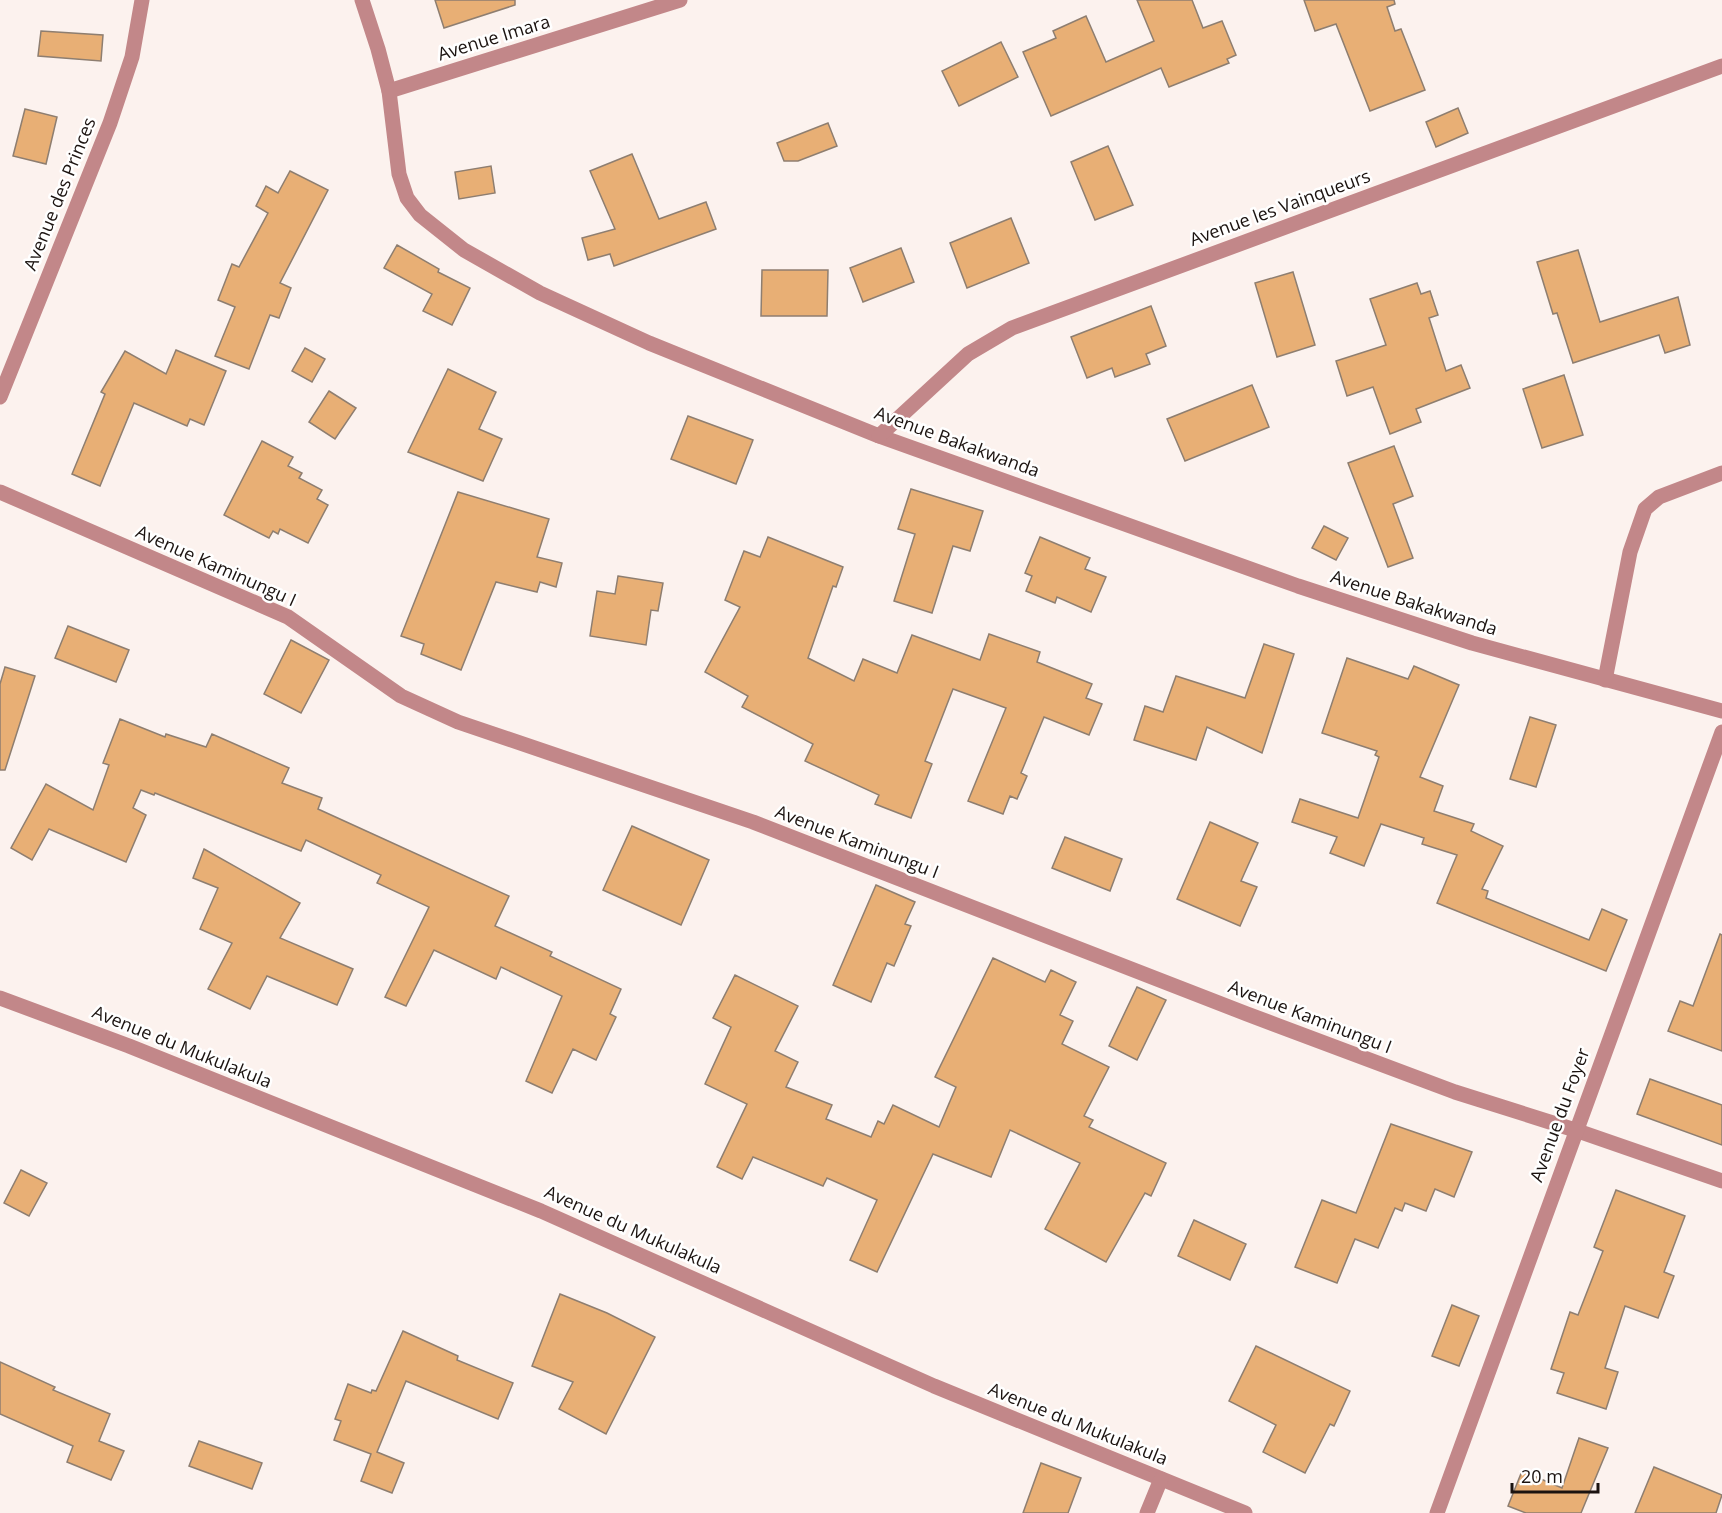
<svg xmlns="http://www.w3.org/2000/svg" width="1722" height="1513" viewBox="0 0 1722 1513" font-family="'Open Sans',sans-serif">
  <rect width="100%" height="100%" fill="#fcf2ee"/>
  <g fill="#e8af75" stroke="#8e7e70" stroke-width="1.5">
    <polygon points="435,0 515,0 515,5 444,28"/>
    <polygon points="1137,0 1192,0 1203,28 1222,21 1236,55 1227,59 1229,63 1169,87 1161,68 1051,116 1023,52 1056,38 1053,31 1086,16 1106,62 1154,41"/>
    <polygon points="1304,0 1394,0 1395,4 1387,7 1395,31 1401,29 1425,90 1370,111 1336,24 1315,31"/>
    <polygon points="41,31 103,35 101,61 38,56"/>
    <polygon points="1001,42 1018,77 959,106 942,71"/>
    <polygon points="1458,108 1468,133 1436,147 1426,122"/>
    <polygon points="25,109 57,117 46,164 13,156"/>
    <polygon points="828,123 837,146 798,161 784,161 777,143"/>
    <polygon points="1108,146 1133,205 1095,220 1071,162"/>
    <polygon points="632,154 659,219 706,202 716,229 614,266 610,254 588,260 582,238 615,229 590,171"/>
    <polygon points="491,166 495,193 459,199 455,172"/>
    <polygon points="290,171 328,190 280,283 291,288 279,318 270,315 249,369 215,356 235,307 218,300 232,264 239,267 268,213 256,206 266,186 278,193"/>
    <polygon points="1011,218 1029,263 967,288 950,243"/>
    <polygon points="397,245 439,269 438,272 470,288 452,325 423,311 432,294 384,268"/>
    <polygon points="901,248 914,282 863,302 850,268"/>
    <polygon points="1578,250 1600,322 1678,297 1690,345 1665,353 1659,335 1573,363 1557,313 1553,314 1537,262"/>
    <polygon points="762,270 828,270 827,316 761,316"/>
    <polygon points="1293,272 1315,345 1277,357 1255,283"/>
    <polygon points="1417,283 1421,294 1430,291 1438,315 1429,318 1446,371 1461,365 1470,388 1416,409 1421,422 1390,434 1373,387 1347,396 1336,361 1386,345 1370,299"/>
    <polygon points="1151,306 1166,346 1146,354 1150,364 1115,377 1112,368 1087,378 1071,337"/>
    <polygon points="305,348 325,359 312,382 292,371"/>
    <polygon points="176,350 226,371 204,425 190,419 187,426 134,403 100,486 72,474 105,394 101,392 125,351 166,374"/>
    <polygon points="448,369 496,392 479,429 502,439 483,481 408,452"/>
    <polygon points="1564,375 1583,435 1542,448 1523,389"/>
    <polygon points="1252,385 1269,427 1185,461 1167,419"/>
    <polygon points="329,391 356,408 335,439 309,422"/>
    <polygon points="688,416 753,440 736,484 671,459"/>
    <polygon points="262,441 293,457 288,466 302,473 299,478 322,490 317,499 328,505 308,543 280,529 278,534 273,531 269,538 224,515"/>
    <polygon points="1394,446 1413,496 1393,504 1413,558 1388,567 1348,463"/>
    <polygon points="911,489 983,511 970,551 953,546 932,613 894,601 915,534 898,529"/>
    <polygon points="458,492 549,519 537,557 562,563 556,587 540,582 537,592 496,582 461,670 421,654 424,644 401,636"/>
    <polygon points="1324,526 1348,538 1336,560 1312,548"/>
    <polygon points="768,537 843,567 836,587 833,586 808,658 854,681 863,659 897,673 912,635 980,660 989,634 1040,652 1037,662 1092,684 1086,698 1102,704 1089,735 1044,717 1021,773 1027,776 1017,799 1010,796 1003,814 968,801 1006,708 953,689 925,761 932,764 911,818 875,804 879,795 805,761 813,744 742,707 748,696 705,672 740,607 725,600 744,551 760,557"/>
    <polygon points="1040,537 1090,558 1085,569 1106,577 1091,612 1057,597 1055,603 1026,591 1032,576 1025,573"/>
    <polygon points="618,576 663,583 658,611 651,610 646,645 590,636 597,591 615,594"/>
    <polygon points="68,626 129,650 116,682 55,658"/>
    <polygon points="291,640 329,660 301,713 264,694"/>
    <polygon points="1264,644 1294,654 1262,753 1207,727 1196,760 1134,740 1145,706 1163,712 1176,676 1245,698"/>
    <polygon points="1347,658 1408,679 1414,666 1459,685 1420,777 1443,786 1434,811 1474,824 1471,831 1503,846 1482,889 1488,891 1486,898 1589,940 1602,909 1627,920 1606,971 1437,903 1457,855 1422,844 1424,838 1381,824 1364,866 1330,853 1337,837 1292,822 1300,799 1358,818 1365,798 1379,757 1375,755 1377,751 1322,733"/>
    <polygon points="5,667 35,676 5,770 0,770 0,684"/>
    <polygon points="1530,717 1556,725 1536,787 1510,779"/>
    <polygon points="120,719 165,737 166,734 206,747 212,734 289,768 282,783 322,798 318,809 509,896 495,926 552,952 550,956 621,989 610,1014 616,1017 596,1060 573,1049 552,1093 526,1081 562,996 501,967 496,979 434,950 406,1006 385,997 429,907 377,883 381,875 306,840 301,851 155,793 154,795 141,790 133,808 146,815 126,862 49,829 32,860 11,848 46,784 93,810 109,765 103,763"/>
    <polygon points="1210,822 1258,843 1241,881 1257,887 1240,926 1177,899"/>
    <polygon points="632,826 709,860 681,925 603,890"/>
    <polygon points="1065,837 1122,859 1110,891 1052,868"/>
    <polygon points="204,849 300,903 280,938 353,969 337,1005 267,976 250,1009 208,989 232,943 200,929 218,888 193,878"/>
    <polygon points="876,885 915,902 905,924 911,926 894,966 887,963 871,1002 833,985"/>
    <polygon points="1720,934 1722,935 1722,1051 1668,1031 1680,1001 1693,1006"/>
    <polygon points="993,958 1045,982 1051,970 1076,982 1060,1015 1073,1021 1062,1044 1109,1067 1084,1116 1093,1120 1089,1127 1166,1163 1151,1196 1145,1193 1106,1262 1045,1229 1080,1163 1010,1130 991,1177 933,1154 877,1272 850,1260 877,1200 827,1178 823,1186 753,1157 742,1179 717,1167 747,1104 705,1084 731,1027 713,1018 735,975 798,1006 775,1051 798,1062 786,1087 832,1105 826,1119 871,1137 878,1121 884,1124 893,1105 939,1127 956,1087 935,1077"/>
    <polygon points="1137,987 1166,1000 1137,1060 1109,1046"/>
    <polygon points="1650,1079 1722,1105 1722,1145 1637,1114"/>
    <polygon points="1391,1124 1472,1152 1454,1197 1435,1189 1426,1211 1405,1203 1402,1211 1395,1208 1378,1248 1355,1239 1337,1283 1295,1267 1322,1200 1356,1213"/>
    <polygon points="21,1170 47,1183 29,1216 4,1203"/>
    <polygon points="1616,1190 1685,1216 1664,1272 1674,1276 1658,1318 1625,1306 1605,1368 1618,1372 1606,1409 1557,1393 1564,1373 1551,1369 1570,1312 1578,1315 1603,1251 1594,1247"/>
    <polygon points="1194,1220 1246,1244 1230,1280 1178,1256"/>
    <polygon points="560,1294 607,1313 655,1337 606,1434 559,1409 573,1382 532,1366"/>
    <polygon points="1452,1305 1479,1316 1459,1366 1432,1356"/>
    <polygon points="403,1331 458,1356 457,1360 513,1383 498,1419 406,1381 377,1452 404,1463 392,1493 361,1481 371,1454 334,1440 341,1421 335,1419 348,1384 371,1393 372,1390 376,1391"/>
    <polygon points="1256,1346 1350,1391 1334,1426 1330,1424 1305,1473 1263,1452 1276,1425 1229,1401"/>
    <polygon points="0,1362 55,1387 53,1390 110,1414 99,1441 124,1451 111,1480 67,1462 73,1446 0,1414"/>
    <polygon points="1579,1438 1608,1448 1581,1513 1526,1513 1508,1506 1522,1471 1562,1488"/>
    <polygon points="199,1441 262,1463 252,1489 189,1466"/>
    <polygon points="1041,1463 1081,1478 1068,1513 1023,1513"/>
    <polygon points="1654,1467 1722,1495 1716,1513 1635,1513"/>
  </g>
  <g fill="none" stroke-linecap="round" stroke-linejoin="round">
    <g stroke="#c28789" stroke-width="15">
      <polyline points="362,0 378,49 389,91 399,174 407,198 420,215 464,250 540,293 649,343 879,436 1298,586 1472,643 1722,711"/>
      <polyline points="389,91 680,0"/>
      <polyline points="0,397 110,123 132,57 142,0"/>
      <polyline points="879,436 968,354 1012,328 1722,66"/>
      <polyline points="0,492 288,617 401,696 458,722 753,822 1247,1014 1455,1092 1575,1130 1722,1181"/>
      <polyline points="1605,680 1630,552 1645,509 1659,497 1722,473"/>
      <polyline points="0,998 129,1046 541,1211 934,1386 1245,1513"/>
      <polyline points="1147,1513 1161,1479"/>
      <polyline points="1437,1513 1722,732"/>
    </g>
  </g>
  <g text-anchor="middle" stroke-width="5" stroke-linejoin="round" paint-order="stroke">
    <g font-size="18" fill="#1b1310" stroke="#fff">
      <text transform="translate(494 38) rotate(-17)" y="6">Avenue Imara</text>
      <text transform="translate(60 194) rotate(-68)" y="6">Avenue des Princes</text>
      <text transform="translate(1280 208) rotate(-20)" y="6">Avenue les Vainqueurs</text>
      <text transform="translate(957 442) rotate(20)" y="6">Avenue Bakakwanda</text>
      <text transform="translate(216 566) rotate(24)" y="6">Avenue Kaminungu I</text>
      <text transform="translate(1414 603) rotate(18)" y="6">Avenue Bakakwanda</text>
      <text transform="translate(857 842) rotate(21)" y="6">Avenue Kaminungu I</text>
      <text transform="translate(1310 1017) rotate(21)" y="6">Avenue Kaminungu I</text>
      <text transform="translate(182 1047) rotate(22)" y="6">Avenue du Mukulakula</text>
      <text transform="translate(1560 1115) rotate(-70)" y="6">Avenue du Foyer</text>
      <text transform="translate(633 1230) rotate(24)" y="6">Avenue du Mukulakula</text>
      <text transform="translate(1078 1424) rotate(22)" y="6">Avenue du Mukulakula</text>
    </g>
  </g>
  <path d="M1512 1483v9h86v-9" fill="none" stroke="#1b1310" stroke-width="3"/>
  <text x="1521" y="1483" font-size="18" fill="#1b1310" stroke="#ffffff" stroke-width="4.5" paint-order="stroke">20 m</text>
</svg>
